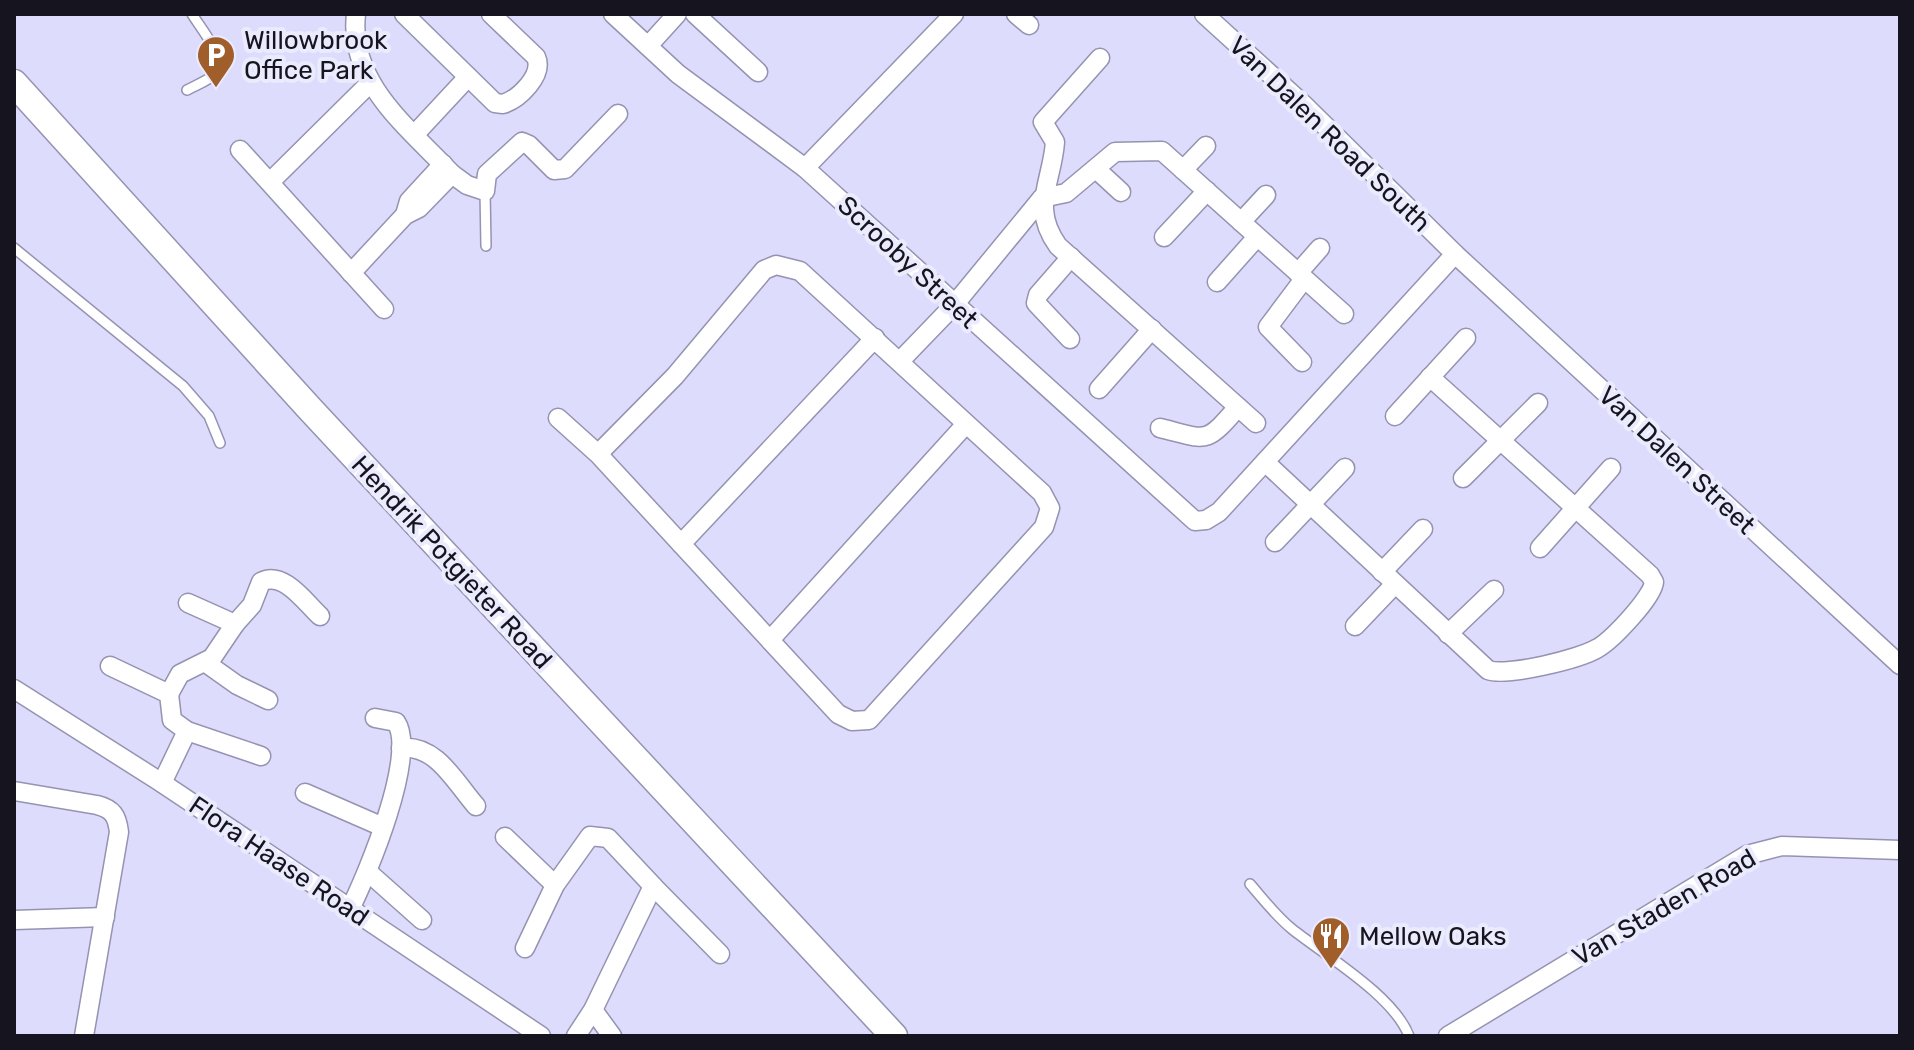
<svg xmlns="http://www.w3.org/2000/svg" width="1914" height="1050" viewBox="0 0 1914 1050" font-family="Rubik,sans-serif">
  <rect width="100%" height="100%" fill="#dddcfc"/>
  <g fill="none" stroke-linecap="round" stroke-linejoin="round">
    <defs>
      <g id="lane">
        <path d="M187,90C196,85 210,80 216,73C228,60 199,26 192,14"/>
        <polyline points="485,191 486,246"/>
        <polyline points="14,248 183,386 209,416 220,443"/>
        <path d="M1250,884C1263,899 1276,916 1292,929C1326,956 1394,996 1409,1036"/>
      </g>
      <g id="street">
        <path d="M356,14C348,83 409,128 452,174L467,185L485,191L487,174L522,142L529,145L554,170L565,169L618,114"/>
        <path d="M404,14L495,103L503,104C519,99 544,75 536,57L491,14"/>
        <polyline points="613,14 678,74 805,168 1195,521 1206,520 1219,512 1455,254"/>
        <polyline points="695,14 758,72"/>
        <polyline points="1016,14 1029,25"/>
        <polyline points="1204,14 1304,105 1455,254 1900,665"/>
        <polyline points="648,46 677,14"/>
        <path d="M1100,58L1043,122L1055,142C1052,183 1030,207 1058,246L1256,423"/>
        <polyline points="415,134 468,77"/>
        <polyline points="240,150 384,309"/>
        <polyline points="805,168 954,14"/>
        <polyline points="1096,169 1121,192"/>
        <polyline points="1183,170 1206,146"/>
        <polyline points="270,182 369,84"/>
        <polyline points="1042,198 1066,193 1115,152 1162,151 1344,314"/>
        <polyline points="405,215 409,201 443,164"/>
        <polyline points="1241,222 1266,195"/>
        <polyline points="1164,237 1207,191"/>
        <polyline points="351,273 405,215 419,208 452,174"/>
        <polyline points="1298,273 1320,248"/>
        <polyline points="1217,282 1257,237"/>
        <polyline points="1070,339 1036,303 1038,295 1071,257"/>
        <polyline points="900,361 954,305 1042,198"/>
        <polyline points="1302,362 1268,327 1304,279"/>
        <polyline points="1099,389 1152,329"/>
        <polyline points="1395,416 1466,338"/>
        <polyline points="558,418 598,454 838,714 852,721 869,720 1044,527 1050,508 1042,493 800,271 776,265 764,270 675,376 598,454"/>
        <path d="M1160,428C1208,440 1205,445 1238,407"/>
        <path d="M1265,462L1488,670C1506,677 1580,659 1598,648C1612,640 1653,597 1654,582L1650,575L1430,377"/>
        <polyline points="1463,478 1538,403"/>
        <polyline points="1275,542 1345,468"/>
        <polyline points="681,544 875,338"/>
        <polyline points="1540,548 1611,468"/>
        <polyline points="1382,572 1423,529"/>
        <path d="M235,624L252,605L261,582C283,570 305,602 320,616"/>
        <polyline points="1355,626 1395,584"/>
        <polyline points="1448,634 1494,590"/>
        <polyline points="770,640 966,424"/>
        <polyline points="206,663 237,685 268,700"/>
        <polyline points="110,666 169,694 172,720 187,731 162,783"/>
        <polyline points="14,689 162,783 541,1036"/>
        <polyline points="169,694 180,674 212,658 235,624 188,603"/>
        <polyline points="187,731 261,756"/>
        <path d="M401,748C436,744 455,782 476,806"/>
        <path d="M14,791L97,805C113,809 117,816 119,832L84,1036"/>
        <polyline points="305,793 383,827"/>
        <polyline points="505,837 555,885"/>
        <polyline points="368,872 422,920"/>
        <polyline points="653,886 720,954"/>
        <path d="M350,909C367,875 418,754 396,722L375,718"/>
        <polyline points="14,920 105,917"/>
        <polyline points="525,948 555,885 590,836 608,838 653,886 593,1010 576,1036"/>
        <polyline points="593,1010 612,1036"/>
        <polyline points="1448,1036 1747,855 1782,846 1900,850"/>
      </g>
      <polyline id="secondary" points="14,83 310,409 894,1036"/>
    </defs>
    <use href="#lane" stroke="#9493b1" stroke-width="12"/>
    <use href="#street" stroke="#9493b1" stroke-width="21"/>
    <use href="#secondary" stroke="#9493b1" stroke-width="29"/>
    <use href="#lane" stroke="#fff" stroke-width="9"/>
    <use href="#street" stroke="#fff" stroke-width="18"/>
    <use href="#secondary" stroke="#fff" stroke-width="26"/>
  </g>
  <defs>
    <symbol id="parking-pin" viewBox="-11 -11 22 30"><path d="M0 17L-7.5 6A9.5 9.5 0 1 1 7.5 6Z" fill="#a05e2b" stroke="#ebebfe"/><path d="M-3.5-5.5H1a3.5 3.5 0 0 1 0 7H-1V5.5H-3.5ZM-1-3.4V-.6H.8a1.4 1.4 0 0 0 0-2.8Z" fill="#fff"/></symbol>
    <symbol id="restaurant-pin" viewBox="-11 -11 22 30"><path d="M0 17L-7.5 6A9.5 9.5 0 1 1 7.5 6Z" fill="#a05e2b" stroke="#ebebfe"/><path d="M-5-6h1v4h1v-4h1v4h1v-4h1v5L-1.5 .5V6h-2V.5L-5-1ZM5-6V6H3V1.5H1.5Q1.5-4 5-6Z" fill="#fff"/></symbol>
  </defs>
  <g fill-rule="evenodd">
    <use href="#parking-pin" x="194" y="33" width="44" height="60"/>
    <use href="#restaurant-pin" x="1309" y="914" width="44" height="60"/>
  </g>
  <g text-anchor="middle" stroke-width="8" stroke-linejoin="round" paint-order="stroke">
    <g font-size="26" fill="#15141f" stroke="#ebebfe" text-anchor="start">
      <text x="244" y="49">Willowbrook<tspan x="244" dy="30">Office Park</tspan></text>
      <text x="1359" y="945">Mellow Oaks</text>
    </g>
    <g font-size="26" fill="#15141f" stroke="#ebebfe">
      <text transform="translate(1330 134) rotate(44)" y="9">Van Dalen Road South</text>
      <text transform="translate(908 262) rotate(43)" y="9">Scrooby Street</text>
      <text transform="translate(1677 460) rotate(43)" y="9">Van Dalen Street</text>
      <text transform="translate(452 562) rotate(47)" y="9">Hendrik Potgieter Road</text>
      <text transform="translate(279 861) rotate(34)" y="9">Flora Haase Road</text>
      <text transform="translate(1664 907) rotate(-30)" y="9">Van Staden Road</text>
    </g>
  </g>
  <rect width="1914" height="1050" fill="none" stroke="#15141f" stroke-width="32"/>
</svg>
